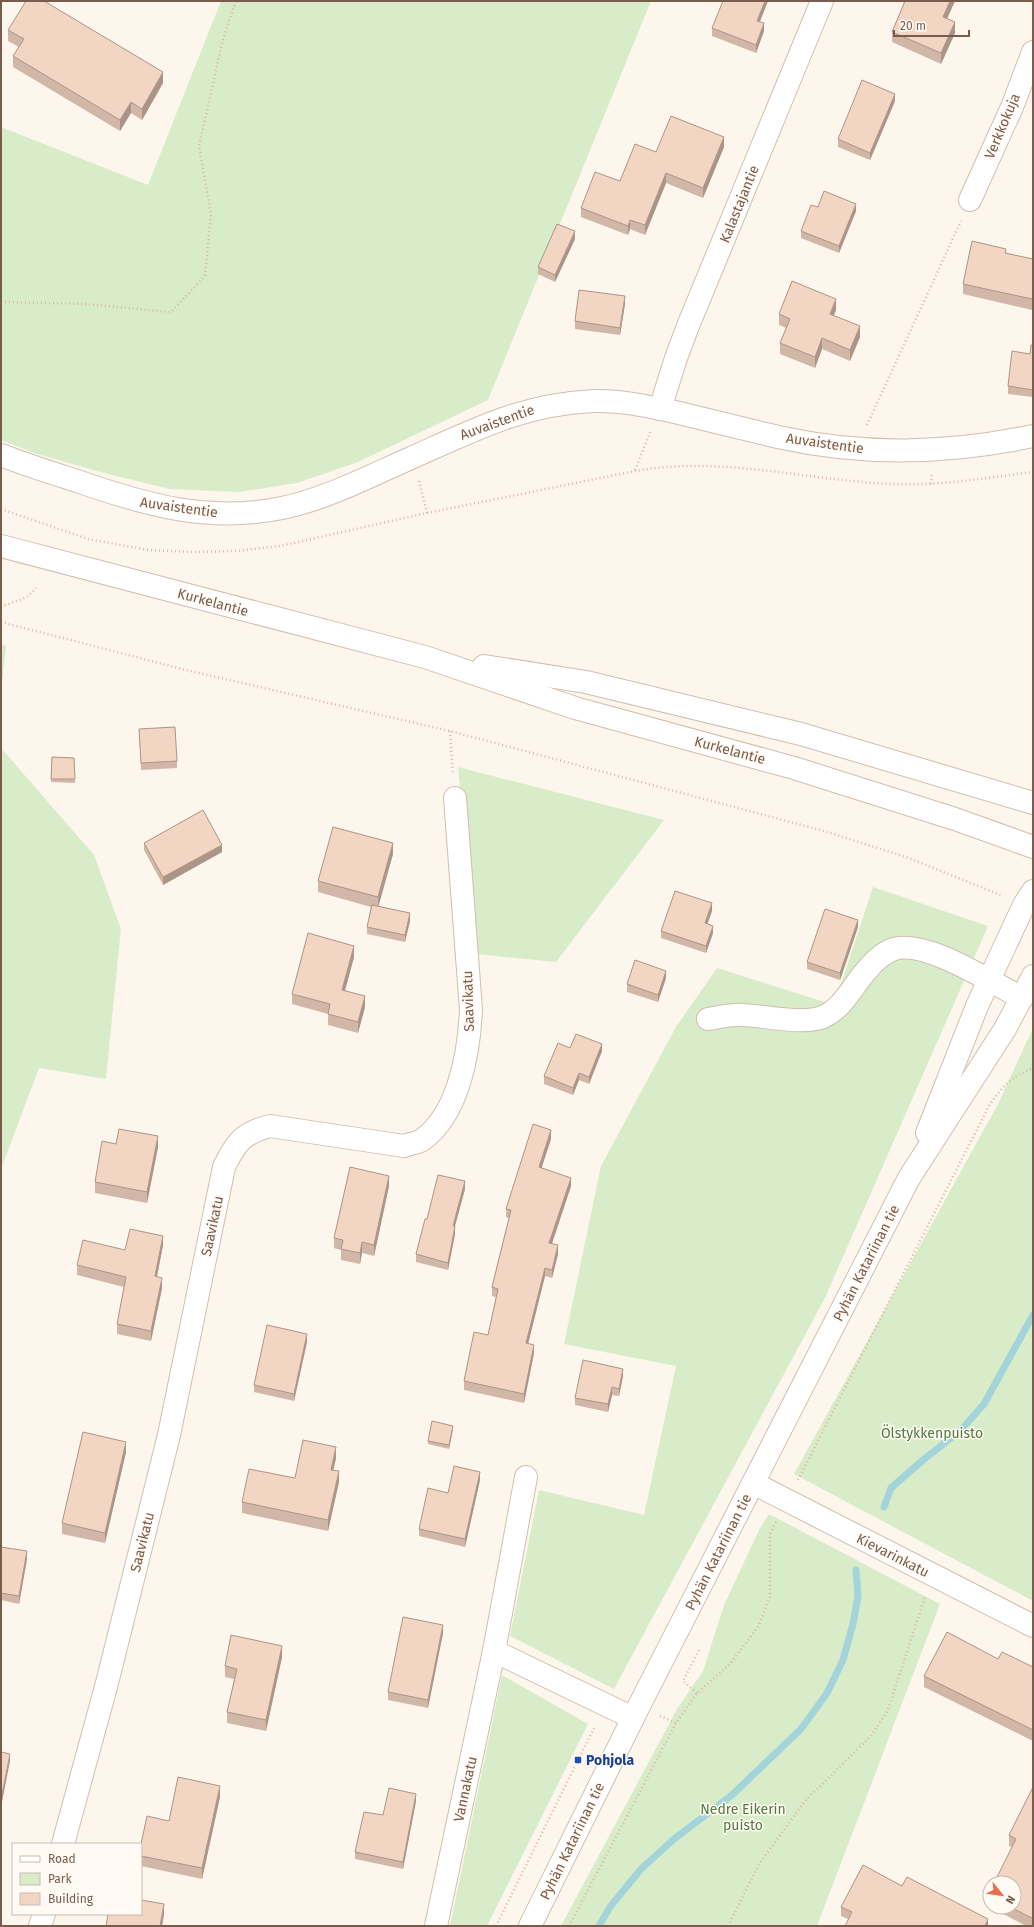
<svg xmlns="http://www.w3.org/2000/svg" width="1034" height="1927" viewBox="0 0 1034 1927" font-family="'Fira Sans',sans-serif">
  <rect width="100%" height="100%" fill="#fdf6ec"/>
  <g fill="#d8ecc9">
    <polygon points="221,1 651,1 488,400 358,462 297,483 239,492 170,489 104,473 37,454 1,440 1,127 148,185"/>
    <polygon points="1,644 6,646 1,691"/>
    <polygon points="1,748 94,855 121,929 106,1079 39,1068 1,1169"/>
    <polygon points="458,767 664,820 556,962 476,954"/>
    <polygon points="873,887 988,926 825,1298 614,1689 510,1636 539,1490 644,1515 676,1366 564,1344 601,1166 676,1027 717,968 834,1005"/>
    <polygon points="1033,1028 1033,1601 794,1474 998,1104"/>
    <polygon points="769,1514 940,1604 817,1926 561,1926 677,1709 703,1671 724,1605 760,1528"/>
    <polygon points="502,1675 588,1724 487,1926 450,1926"/>
  </g>
  <g fill="none" stroke-linecap="round" stroke-linejoin="round">
    <g stroke="#a5d3da" stroke-width="7">
      <polyline points="884,1507 891,1488 923,1460 961,1430 984,1404 1033,1315"/>
      <polyline points="599,1926 610,1907 641,1869 674,1839 732,1795 801,1729 827,1693 843,1660 853,1624 858,1596 856,1570"/>
    </g>
    <defs>
      <g id="minor">
        <polyline points="970,200 1012,107 1033,52"/>
        <polyline points="660,409 676,358 688,326 822,1"/>
        <path d="M1,455C26,465 52,473 77,481C146,505 208,523 282,508C326,499 370,476 411,458C474,430 523,404 594,401C622,400 651,407 679,413C712,421 745,429 778,437C864,456 946,454 1033,436"/>
        <polyline points="1,546 425,657 575,708 794,768 955,819 1033,847"/>
        <polyline points="484,666 586,682 801,734 1033,803"/>
        <path d="M708,1019C720,1017 733,1014 744,1015C765,1016 803,1025 823,1017C843,1008 852,987 866,971C874,962 882,953 894,949C926,939 992,983 1022,998"/>
        <polyline points="927,1133 977,1006 1024,905 1033,891"/>
        <polyline points="753,1483 1033,1626"/>
        <polyline points="494,1651 633,1718"/>
        <path d="M63,1844L107,1683L169,1435L224,1167C236,1142 243,1133 270,1126L404,1146C410,1144 417,1143 422,1140C459,1114 469,1052 471,1010L455,798"/>
        <polyline points="40,1926 44,1914"/>
        <polyline points="436,1926 494,1651 526,1477"/>
        <polyline points="530,1926 639,1706 909,1178 1005,1029 1033,976"/>
      </g>
    </defs>
    <use href="#minor" stroke="#d1beb0" stroke-width="24"/>
    <g stroke="#d9b8a5" stroke-width="2.5" stroke-dasharray="1 3" stroke-linecap="butt">
      <polyline points="1,302 85,304 171,312 205,276 211,214 199,146 223,39 236,1"/>
      <polyline points="867,425 961,221"/>
      <polyline points="635,470 651,430"/>
      <polyline points="419,481 427,513"/>
      <polyline points="931,484 932,473"/>
      <path d="M1,509L88,539L127,546L148,550L194,552L236,551L280,546L427,513L635,471C653,468 671,466 689,466C757,465 824,481 891,484C939,486 985,478 1033,472"/>
      <polyline points="1,607 27,597 36,588"/>
      <polyline points="1,622 186,670 450,731 824,831 906,857 1003,896"/>
      <polyline points="450,731 453,775"/>
      <path d="M798,1480L990,1104C1005,1084 1010,1078 1033,1068"/>
      <polyline points="697,1693 683,1681 699,1650"/>
      <polyline points="660,1716 676,1723"/>
      <polyline points="496,1926 595,1726"/>
      <polyline points="569,1926 676,1723 697,1693 730,1664 758,1627 770,1597 770,1534 776,1522"/>
      <polyline points="728,1926 759,1864 805,1801 871,1736 888,1710 925,1597"/>
    </g>
    <use href="#minor" stroke="#fff" stroke-width="22"/>
  </g>
  <g fill="#d1b7a8">
    <polygon points="768,1 760,22 764,31 756,53 712,36 712,28"/>
    <polygon points="947,18 955,33 941,64 892,42 892,32"/>
    <polygon points="8,30 163,83 142,120 131,113 120,131 13,67 13,56 19,47 8,41"/>
    <polygon points="895,101 870,160 838,147 838,139"/>
    <polygon points="724,147 703,198 666,183 645,235 630,229 628,235 581,217 581,208 620,181 656,152"/>
    <polygon points="818,207 856,211 839,253 801,238 801,231"/>
    <polygon points="575,239 555,282 538,274 538,267"/>
    <polygon points="1033,259 1033,307 1032,310 963,294 963,284"/>
    <polygon points="625,304 620,335 575,329 575,321"/>
    <polygon points="836,310 834,315 860,337 850,361 822,349 815,368 780,354 780,343 786,328 779,325 779,314"/>
    <polygon points="1033,345 1033,397 1008,394 1008,386 1030,354"/>
    <polygon points="139,729 177,761 177,768 141,770"/>
    <polygon points="52,757 74,758 75,783 51,782"/>
    <polygon points="144,843 222,852 163,885 144,850"/>
    <polygon points="393,854 378,906 410,921 405,942 367,934 367,927 371,907 318,892 318,881"/>
    <polygon points="712,911 707,924 713,933 706,953 661,938 661,931"/>
    <polygon points="858,927 840,980 807,969 807,962"/>
    <polygon points="354,957 345,991 365,1007 358,1033 328,1025 328,1014 292,1004 292,994"/>
    <polygon points="666,978 658,1002 627,992 627,984"/>
    <polygon points="570,1048 602,1051 589,1084 579,1080 573,1095 544,1084 544,1076"/>
    <polygon points="551,1139 541,1168 571,1186 552,1244 558,1254 552,1278 545,1276 528,1344 534,1353 524,1403 464,1390 464,1381 488,1335 496,1297 492,1296 492,1287 509,1218 506,1217 506,1209"/>
    <polygon points="116,1144 158,1147 147,1203 95,1193 95,1182"/>
    <polygon points="389,1186 374,1256 362,1253 360,1264 341,1260 341,1250 334,1248 334,1238"/>
    <polygon points="465,1189 455,1226 455,1234 448,1270 416,1262 416,1254 427,1219"/>
    <polygon points="163,1245 157,1277 162,1288 151,1341 117,1334 117,1324 124,1287 77,1275 77,1265 125,1250"/>
    <polygon points="307,1342 294,1401 254,1392 254,1385"/>
    <polygon points="623,1376 619,1396 612,1395 608,1412 575,1405 575,1398"/>
    <polygon points="453,1429 449,1449 428,1444 428,1441"/>
    <polygon points="126,1452 105,1543 62,1534 62,1523"/>
    <polygon points="336,1458 333,1470 339,1482 328,1531 242,1513 242,1502 295,1478"/>
    <polygon points="480,1480 465,1547 419,1536 419,1529 448,1493"/>
    <polygon points="1,1547 27,1559 19,1604 1,1600"/>
    <polygon points="443,1633 428,1708 388,1700 388,1692"/>
    <polygon points="282,1657 266,1731 227,1723 227,1712 234,1679 225,1677 225,1666"/>
    <polygon points="998,1659 1033,1667 1033,1741 924,1687 924,1676"/>
    <polygon points="1033,1787 1033,1926 1026,1926 988,1906 988,1895 990,1890 990,1907 1014,1907 1012,1847 1009,1846 1009,1835"/>
    <polygon points="220,1797 202,1879 141,1866 141,1844 169,1821"/>
    <polygon points="416,1801 403,1869 355,1859 355,1852 383,1815"/>
    <polygon points="902,1886 988,1926 848,1919 841,1916 841,1907"/>
  </g>
  <g fill="#aa9588">
    <polygon points="765,1 768,1 757,28 757,21"/>
    <polygon points="950,1 955,1 943,28 943,17"/>
    <polygon points="955,22 955,33 941,64 941,53"/>
    <polygon points="764,23 764,31 756,53 756,45"/>
    <polygon points="163,72 163,83 142,120 142,109"/>
    <polygon points="895,94 895,101 870,160 870,153"/>
    <polygon points="131,102 131,113 120,131 120,120"/>
    <polygon points="724,137 724,147 703,198 703,188"/>
    <polygon points="666,173 666,183 645,235 645,225"/>
    <polygon points="856,204 856,211 839,253 839,246"/>
    <polygon points="630,220 630,229 628,235 628,226"/>
    <polygon points="575,231 575,239 555,282 555,275"/>
    <polygon points="625,296 625,304 620,335 620,328"/>
    <polygon points="1033,296 1033,307 1032,310 1032,299"/>
    <polygon points="836,299 836,310 830,324 830,314"/>
    <polygon points="860,326 860,337 850,361 850,350"/>
    <polygon points="822,338 822,349 815,368 815,357"/>
    <polygon points="393,843 393,854 378,908 378,897"/>
    <polygon points="222,845 222,852 163,885 163,877"/>
    <polygon points="712,903 712,911 705,931 705,923"/>
    <polygon points="410,913 410,921 405,942 405,935"/>
    <polygon points="858,920 858,927 840,980 840,973"/>
    <polygon points="713,926 713,933 706,953 706,946"/>
    <polygon points="354,946 354,957 342,1001 342,990"/>
    <polygon points="666,971 666,978 658,1002 658,995"/>
    <polygon points="365,996 365,1007 358,1033 358,1022"/>
    <polygon points="602,1044 602,1051 589,1084 589,1077"/>
    <polygon points="579,1073 579,1080 573,1095 573,1088"/>
    <polygon points="551,1130 551,1139 539,1176 539,1167"/>
    <polygon points="158,1136 158,1147 147,1203 147,1192"/>
    <polygon points="389,1176 389,1186 374,1256 374,1245"/>
    <polygon points="571,1178 571,1186 549,1252 549,1243"/>
    <polygon points="465,1181 465,1189 453,1233 453,1226"/>
    <polygon points="455,1226 455,1234 448,1270 448,1263"/>
    <polygon points="163,1236 163,1245 155,1286 155,1276"/>
    <polygon points="362,1242 362,1253 360,1264 360,1253"/>
    <polygon points="558,1245 558,1254 552,1278 552,1270"/>
    <polygon points="545,1268 545,1276 526,1352 526,1343"/>
    <polygon points="162,1278 162,1288 151,1341 151,1331"/>
    <polygon points="307,1334 307,1342 294,1401 294,1394"/>
    <polygon points="534,1345 534,1353 524,1403 524,1394"/>
    <polygon points="623,1369 623,1376 619,1396 619,1389"/>
    <polygon points="612,1387 612,1395 608,1412 608,1404"/>
    <polygon points="453,1426 453,1429 449,1449 449,1445"/>
    <polygon points="126,1442 126,1452 105,1543 105,1533"/>
    <polygon points="336,1447 336,1458 331,1481 331,1470"/>
    <polygon points="339,1471 339,1482 328,1531 328,1520"/>
    <polygon points="480,1472 480,1480 465,1547 465,1539"/>
    <polygon points="27,1551 27,1559 19,1604 19,1596"/>
    <polygon points="443,1625 443,1633 428,1708 428,1700"/>
    <polygon points="282,1646 282,1657 266,1731 266,1720"/>
    <polygon points="10,1754 10,1761 1,1807 1,1800"/>
    <polygon points="220,1786 220,1797 202,1879 202,1868"/>
    <polygon points="416,1794 416,1801 403,1869 403,1862"/>
    <polygon points="164,1904 164,1915 162,1926 160,1926"/>
    <polygon points="1033,1915 1033,1926 1032,1926 1032,1918"/>
    <polygon points="988,1919 988,1926 985,1926"/>
  </g>
  <g fill="#f3d5c3" stroke="#aa9588">
    <polygon points="26,1 44,1 163,72 142,109 131,102 120,120 13,56 24,39 8,30"/>
    <polygon points="723,1 765,1 757,21 764,23 756,45 712,28"/>
    <polygon points="905,1 950,1 943,17 955,22 941,53 892,32"/>
    <polygon points="862,80 895,94 870,153 838,139"/>
    <polygon points="671,116 724,137 703,188 666,173 645,225 630,220 628,226 581,208 595,172 620,181 635,144 656,152"/>
    <polygon points="824,191 856,204 839,246 801,231 811,205 818,207"/>
    <polygon points="557,224 575,231 555,275 538,267"/>
    <polygon points="972,241 1006,249 1005,253 1033,259 1033,296 1032,299 963,284"/>
    <polygon points="792,281 836,299 830,314 860,326 850,350 822,338 815,357 780,343 790,319 779,314"/>
    <polygon points="579,290 625,296 620,328 575,321"/>
    <polygon points="1031,345 1033,345 1033,390 1008,386 1012,351 1030,354"/>
    <polygon points="175,727 177,761 141,763 139,729"/>
    <polygon points="52,757 74,758 75,779 51,779"/>
    <polygon points="203,810 222,845 163,877 144,843"/>
    <polygon points="333,827 393,843 378,897 318,881"/>
    <polygon points="675,891 712,903 705,923 713,926 706,946 661,931"/>
    <polygon points="372,905 410,913 405,935 367,927"/>
    <polygon points="825,909 858,920 840,973 807,962"/>
    <polygon points="308,933 354,946 342,990 365,996 358,1022 328,1014 330,1004 292,994"/>
    <polygon points="635,960 666,971 658,995 627,984"/>
    <polygon points="576,1034 602,1044 589,1077 579,1073 573,1088 544,1076 558,1043 570,1048"/>
    <polygon points="533,1124 551,1130 539,1167 571,1178 549,1243 558,1245 552,1270 545,1268 526,1343 534,1345 524,1394 464,1381 474,1332 488,1335 498,1289 492,1287 511,1210 506,1209"/>
    <polygon points="119,1129 158,1136 147,1192 95,1182 102,1141 116,1144"/>
    <polygon points="350,1167 389,1176 374,1245 362,1242 360,1253 341,1249 343,1240 334,1238"/>
    <polygon points="438,1175 465,1181 453,1226 455,1226 448,1263 416,1254 425,1219 427,1219"/>
    <polygon points="130,1229 163,1236 155,1276 162,1278 151,1331 117,1324 126,1277 77,1265 83,1240 125,1250"/>
    <polygon points="267,1325 307,1334 294,1394 254,1385"/>
    <polygon points="583,1360 623,1369 619,1389 612,1387 608,1404 575,1398"/>
    <polygon points="432,1421 453,1426 449,1445 428,1441"/>
    <polygon points="83,1432 126,1442 105,1533 62,1523"/>
    <polygon points="303,1440 336,1447 331,1470 339,1471 328,1520 242,1502 249,1469 295,1478"/>
    <polygon points="454,1466 480,1472 465,1539 419,1529 428,1488 448,1493"/>
    <polygon points="1,1547 27,1551 19,1596 1,1593"/>
    <polygon points="403,1617 443,1625 428,1700 388,1692"/>
    <polygon points="947,1632 998,1659 1002,1652 1033,1667 1033,1730 924,1676"/>
    <polygon points="231,1635 282,1646 266,1720 227,1712 237,1669 225,1666"/>
    <polygon points="1,1752 10,1754 1,1800"/>
    <polygon points="178,1777 220,1786 202,1868 141,1856 141,1844 147,1816 169,1821"/>
    <polygon points="1033,1787 1033,1915 1032,1918 1010,1907 1014,1907 1014,1883 994,1883 1016,1839 1009,1835"/>
    <polygon points="389,1788 416,1794 403,1862 355,1852 364,1812 383,1815"/>
    <polygon points="863,1865 902,1886 907,1877 988,1919 985,1926 845,1926 852,1912 841,1907"/>
    <polygon points="990,1890 990,1897 988,1895"/>
    <polygon points="141,1900 164,1904 160,1926 106,1926 108,1914 141,1914"/>
  </g>
  <rect fill="#1a4fb4" stroke="#fffaf3" stroke-width="1.5" x="574" y="1756" width="8" height="8" rx="2"/>
  <g text-anchor="middle" stroke-width="3" stroke-linejoin="round" paint-order="stroke">
    <g font-size="14" fill="#7a5c4d" stroke="#fffaf3">
      <text transform="translate(1002 126) rotate(-67)" y="5">Verkkokuja</text>
      <text transform="translate(739 204) rotate(-68)" y="5">Kalastajantie</text>
      <text transform="translate(497 422) rotate(-20)" y="5">Auvaistentie</text>
      <text transform="translate(825 443) rotate(8)" y="5">Auvaistentie</text>
      <text transform="translate(179 507) rotate(8)" y="5">Auvaistentie</text>
      <text transform="translate(213 602) rotate(15)" y="5">Kurkelantie</text>
      <text transform="translate(730 750) rotate(15)" y="5">Kurkelantie</text>
      <text transform="translate(468 1001) rotate(-92)" y="5">Saavikatu</text>
      <text transform="translate(212 1226) rotate(-78)" y="5">Saavikatu</text>
      <text transform="translate(866 1263) rotate(-63)" y="5">Pyhän Katariinan tie</text>
      <text transform="translate(142 1542) rotate(-76)" y="5">Saavikatu</text>
      <text transform="translate(718 1552) rotate(-63)" y="5">Pyhän Katariinan tie</text>
      <text transform="translate(893 1555) rotate(27)" y="5">Kievarinkatu</text>
      <text transform="translate(465 1789) rotate(-78)" y="5">Vannakatu</text>
      <text transform="translate(572 1841) rotate(-64)" y="5">Pyhän Katariinan tie</text>
    </g>
    <g font-size="14" fill="#537a41" stroke="#fffaf3">
      <text x="932" y="1438">Ölstykkenpuisto</text>
      <text x="743" y="1814">Nedre Eikerin<tspan x="743" dy="16">puisto</tspan></text>
    </g>
    <g font-size="14" font-weight="bold" fill="#164399" stroke="#fffaf3" text-anchor="start">
      <text x="586" y="1765">Pohjola</text>
    </g>
  </g>
  <rect width="1034" height="1927" fill="none" stroke="#7a5c4d" stroke-width="4"/>
  <rect x="12" y="1843" width="130" height="72" fill="#fffaf3" stroke="#cabbb1"/>
  <rect x="20" y="1856" width="20" height="6" fill="#ffffff" stroke="#cabbb1"/>
  <text x="48" y="1863" font-size="12" fill="#7a5c4d">Road</text>
  <rect x="20" y="1873" width="20" height="12" fill="#d8ecc9" stroke="#cabbb1"/>
  <text x="48" y="1883" font-size="12" fill="#7a5c4d">Park</text>
  <rect x="20" y="1893" width="20" height="12" fill="#f3d5c3" stroke="#cabbb1"/>
  <text x="48" y="1903" font-size="12" fill="#7a5c4d">Building</text>
  <g transform="translate(1002 1895) rotate(120)"><circle r="19" fill="#fffaf3" stroke="#cabbb1"/>
  <path d="M0-3L7 15L0 10L-7 15Z" fill="#e76f51"/>
  <text y="-6" font-size="11" font-weight="bold" text-anchor="middle" fill="#7a5c4d">N</text>
  </g>
  <path d="M894 30v6h75v-6" fill="none" stroke="#7a5c4d" stroke-width="2"/>
  <text x="900" y="30" font-size="12" fill="#7a5c4d" stroke="#fffaf3" stroke-width="3" paint-order="stroke">20 m</text>
</svg>
